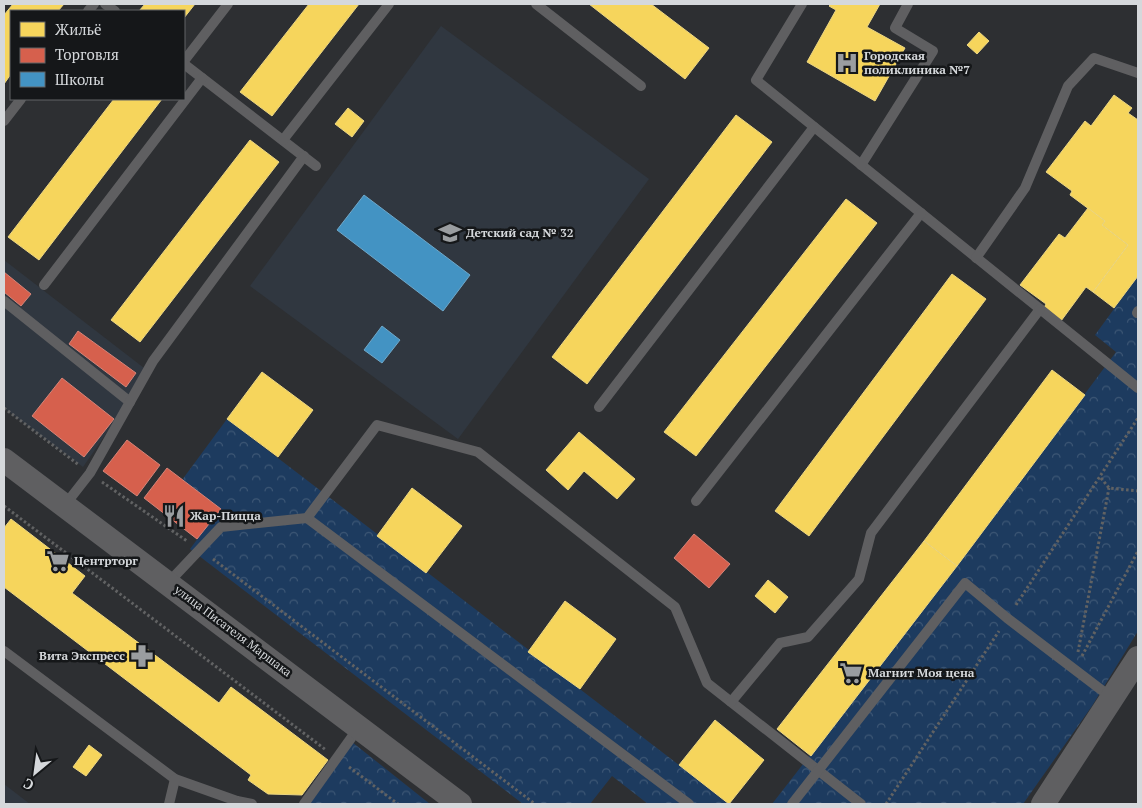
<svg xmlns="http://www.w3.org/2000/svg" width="1142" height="808" viewBox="0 0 1142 808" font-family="'PT Serif',serif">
  <defs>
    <pattern id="park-crowns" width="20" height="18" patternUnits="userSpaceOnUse" patternTransform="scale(1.25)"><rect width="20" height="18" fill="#1d3b5f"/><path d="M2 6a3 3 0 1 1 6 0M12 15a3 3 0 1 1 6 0" fill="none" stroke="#3d5775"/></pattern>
  </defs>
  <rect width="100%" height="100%" fill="#2d2f32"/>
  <g fill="#303740">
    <polygon points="441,26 649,179 458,439 250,286"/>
    <polygon points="4,260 144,368 110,428 83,467 4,408"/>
    <polygon points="4,784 30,804 4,804"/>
  </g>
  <g fill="url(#park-crowns)">
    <polygon points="1138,276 1138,631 1092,706 1023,804 772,804 957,566 1116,352 1095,335"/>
    <polygon points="227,419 679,765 728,804 648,804 612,776 590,804 523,804 190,549 220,509 182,480"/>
    <polygon points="352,742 430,804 305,804"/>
  </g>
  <g fill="#f6d55c" stroke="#ecd682">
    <polygon points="13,4 64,4 58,11 11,11 11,74 4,84 4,15"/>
    <polygon points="145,4 195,4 184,18 184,11 139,11"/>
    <polygon points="309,4 359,4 272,116 240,92"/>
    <polygon points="589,4 651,4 709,48 685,79"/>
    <polygon points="831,4 880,4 867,27 905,48 875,101 807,62 836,10 829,6"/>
    <polygon points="979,32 989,41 977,54 967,45"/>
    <polygon points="1114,95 1132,108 1128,113 1138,120 1138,276 1114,308 1093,292 1128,245 1102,225 1105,221 1070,195 1072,191 1046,172 1085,121 1091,126"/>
    <polygon points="114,99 162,99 39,260 8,237"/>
    <polygon points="348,108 364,121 352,137 335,124"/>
    <polygon points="736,115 772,142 587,384 552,357"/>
    <polygon points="250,140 279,162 140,342 111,320"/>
    <polygon points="846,199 877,223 696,456 664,432"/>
    <polygon points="1088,208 1105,221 1102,225 1128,245 1093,292 1086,287 1061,321 1044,308 1046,304 1020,285 1059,234 1065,238"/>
    <polygon points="952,274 986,299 809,536 775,511"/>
    <polygon points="1052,370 1085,395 957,566 924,541"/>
    <polygon points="262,372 313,410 278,457 227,419"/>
    <polygon points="579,432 635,479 617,499 584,471 568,490 546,470"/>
    <polygon points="412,488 462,526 426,573 377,536"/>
    <polygon points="11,519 85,576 72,593 219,703 231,687 328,760 302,795 268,794 248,780 251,775 4,587 4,528"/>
    <polygon points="924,541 957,566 811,756 777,729"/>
    <polygon points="768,580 788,597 775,613 755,596"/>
    <polygon points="565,601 616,639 580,689 528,652"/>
    <polygon points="715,720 764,760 729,804 679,765"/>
    <polygon points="89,745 102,755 86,776 73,767"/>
  </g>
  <g fill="#d6604d" stroke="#d68478">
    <polygon points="4,272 31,294 21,306 4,292"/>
    <polygon points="78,331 136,373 126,387 69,344"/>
    <polygon points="62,378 114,419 84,457 32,416"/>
    <polygon points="127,440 160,465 137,496 103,471"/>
    <polygon points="167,468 221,509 197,539 144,498"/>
    <polygon points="694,534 730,564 709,588 674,558"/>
  </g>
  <g fill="#4393c3" stroke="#6fa8ca">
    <polygon points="364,195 470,275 443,311 337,230"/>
    <polygon points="382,326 400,340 382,363 364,350"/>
  </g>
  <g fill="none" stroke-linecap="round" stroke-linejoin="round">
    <g stroke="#616263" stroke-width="3" stroke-dasharray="2.5 2.5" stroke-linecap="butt">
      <polyline points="4,408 79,465"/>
      <polyline points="1101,478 1109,488 1138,491"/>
      <polyline points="102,482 187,541"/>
      <polyline points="4,506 326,750"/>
      <polyline points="213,559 535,804"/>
      <polyline points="1016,605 1138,418"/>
      <polyline points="1078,652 1109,488"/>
      <polyline points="1082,656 1138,551"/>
      <polyline points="349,767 398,804"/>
      <polyline points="886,804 999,631"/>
    </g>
    <g stroke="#5f5f61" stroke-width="10">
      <polyline points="105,4 115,11"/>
      <polyline points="536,4 641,86"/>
      <polyline points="802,4 756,80 1138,388"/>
      <polyline points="88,11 94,4"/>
      <polyline points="184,61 228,4"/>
      <polyline points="184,64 316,166"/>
      <polyline points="4,121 21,99"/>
      <polyline points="283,140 389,4"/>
      <polyline points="861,165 933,51 895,28 908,4"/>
      <polyline points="976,258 1025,188 1068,86 1094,58 1138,73"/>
      <polyline points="44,285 202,78"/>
      <polyline points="4,301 130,402"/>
      <polyline points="1137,313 1138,311"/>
      <polyline points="599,407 814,127"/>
      <polyline points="696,501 921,213"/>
      <polyline points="65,505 90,473 153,361 304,156"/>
      <polyline points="307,518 689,804"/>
      <polyline points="169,582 221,527 307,518 377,425 478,452 675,607 707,683 861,804"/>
      <polyline points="4,651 175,779 237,801 252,804"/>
      <polyline points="731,702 780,643 808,637 859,579 871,533 1040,309"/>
      <polyline points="169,804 175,779"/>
      <polyline points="304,804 359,727"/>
      <polyline points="792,804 965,583 1007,618 1112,698"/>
    </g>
    <g stroke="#5f5f61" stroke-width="24">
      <polyline points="4,460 460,804"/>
      <polyline points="1043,804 1138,658"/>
    </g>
  </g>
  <defs>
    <symbol id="hospital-bare" viewBox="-9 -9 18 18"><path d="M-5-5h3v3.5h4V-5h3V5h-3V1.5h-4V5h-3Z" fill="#9a9da0" stroke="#151719" stroke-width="2.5" paint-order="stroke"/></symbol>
    <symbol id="school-bare" viewBox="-9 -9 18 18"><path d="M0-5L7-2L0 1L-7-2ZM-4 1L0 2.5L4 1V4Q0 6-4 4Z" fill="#9a9da0" stroke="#151719" stroke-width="2.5" paint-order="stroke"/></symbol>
    <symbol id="restaurant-bare" viewBox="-9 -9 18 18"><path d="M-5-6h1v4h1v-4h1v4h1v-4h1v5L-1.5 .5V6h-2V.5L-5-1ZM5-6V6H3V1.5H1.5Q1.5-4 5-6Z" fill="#9a9da0" stroke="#151719" stroke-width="2.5" paint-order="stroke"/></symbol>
    <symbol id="supermarket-bare" viewBox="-9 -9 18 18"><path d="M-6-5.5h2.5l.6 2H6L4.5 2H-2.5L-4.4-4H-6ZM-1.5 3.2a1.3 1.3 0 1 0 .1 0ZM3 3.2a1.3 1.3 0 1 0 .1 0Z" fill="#9a9da0" stroke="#151719" stroke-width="2.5" paint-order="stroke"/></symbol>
    <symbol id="pharmacy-bare" viewBox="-9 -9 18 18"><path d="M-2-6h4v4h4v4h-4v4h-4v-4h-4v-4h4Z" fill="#9a9da0" stroke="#151719" stroke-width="2.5" paint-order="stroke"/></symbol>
  </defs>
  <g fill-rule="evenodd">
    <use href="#hospital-bare" x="831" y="47" width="32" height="32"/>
    <use href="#school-bare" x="434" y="217" width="32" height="32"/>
    <use href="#restaurant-bare" x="158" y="500" width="32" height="32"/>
    <use href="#supermarket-bare" x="42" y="545" width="32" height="32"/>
    <use href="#pharmacy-bare" x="126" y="640" width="32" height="32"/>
    <use href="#supermarket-bare" x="835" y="657" width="32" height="32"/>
  </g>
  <g text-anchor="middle" stroke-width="5" stroke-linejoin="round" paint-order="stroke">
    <g font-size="12" font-weight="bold" fill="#d5d8db" stroke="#151719" text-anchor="start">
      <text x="864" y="60">Городская<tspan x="864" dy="14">поликлиника №7</tspan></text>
      <text x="466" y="237">Детский сад № 32</text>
      <text x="190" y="520">Жар-Пицца</text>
      <text x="74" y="565">Центрторг</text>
      <text x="125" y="660" text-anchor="end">Вита Экспресс</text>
      <text x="868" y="677">Магнит Моя цена</text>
    </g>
    <g font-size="12" fill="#d5d8db" stroke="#151719">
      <text transform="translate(233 631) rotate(37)" y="4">улица Писателя Маршака</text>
    </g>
  </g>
  <rect width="1142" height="808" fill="none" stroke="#d5d8db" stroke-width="10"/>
  <rect x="10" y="10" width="175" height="90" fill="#151719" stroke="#626467"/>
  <rect x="20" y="22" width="25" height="15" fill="#f6d55c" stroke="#626467"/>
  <text x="55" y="35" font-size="15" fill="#d5d8db">Жильё</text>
  <rect x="20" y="48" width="25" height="15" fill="#d6604d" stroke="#626467"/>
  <text x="55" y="60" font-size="15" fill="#d5d8db">Торговля</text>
  <rect x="20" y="72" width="25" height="15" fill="#4393c3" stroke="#626467"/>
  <text x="55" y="85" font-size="15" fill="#d5d8db">Школы</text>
  <g transform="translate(35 773) rotate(209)" stroke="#151719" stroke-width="4" paint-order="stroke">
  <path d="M0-4L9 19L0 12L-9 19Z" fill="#d5d8db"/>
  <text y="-8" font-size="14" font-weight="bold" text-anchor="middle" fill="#d5d8db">С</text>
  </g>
</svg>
